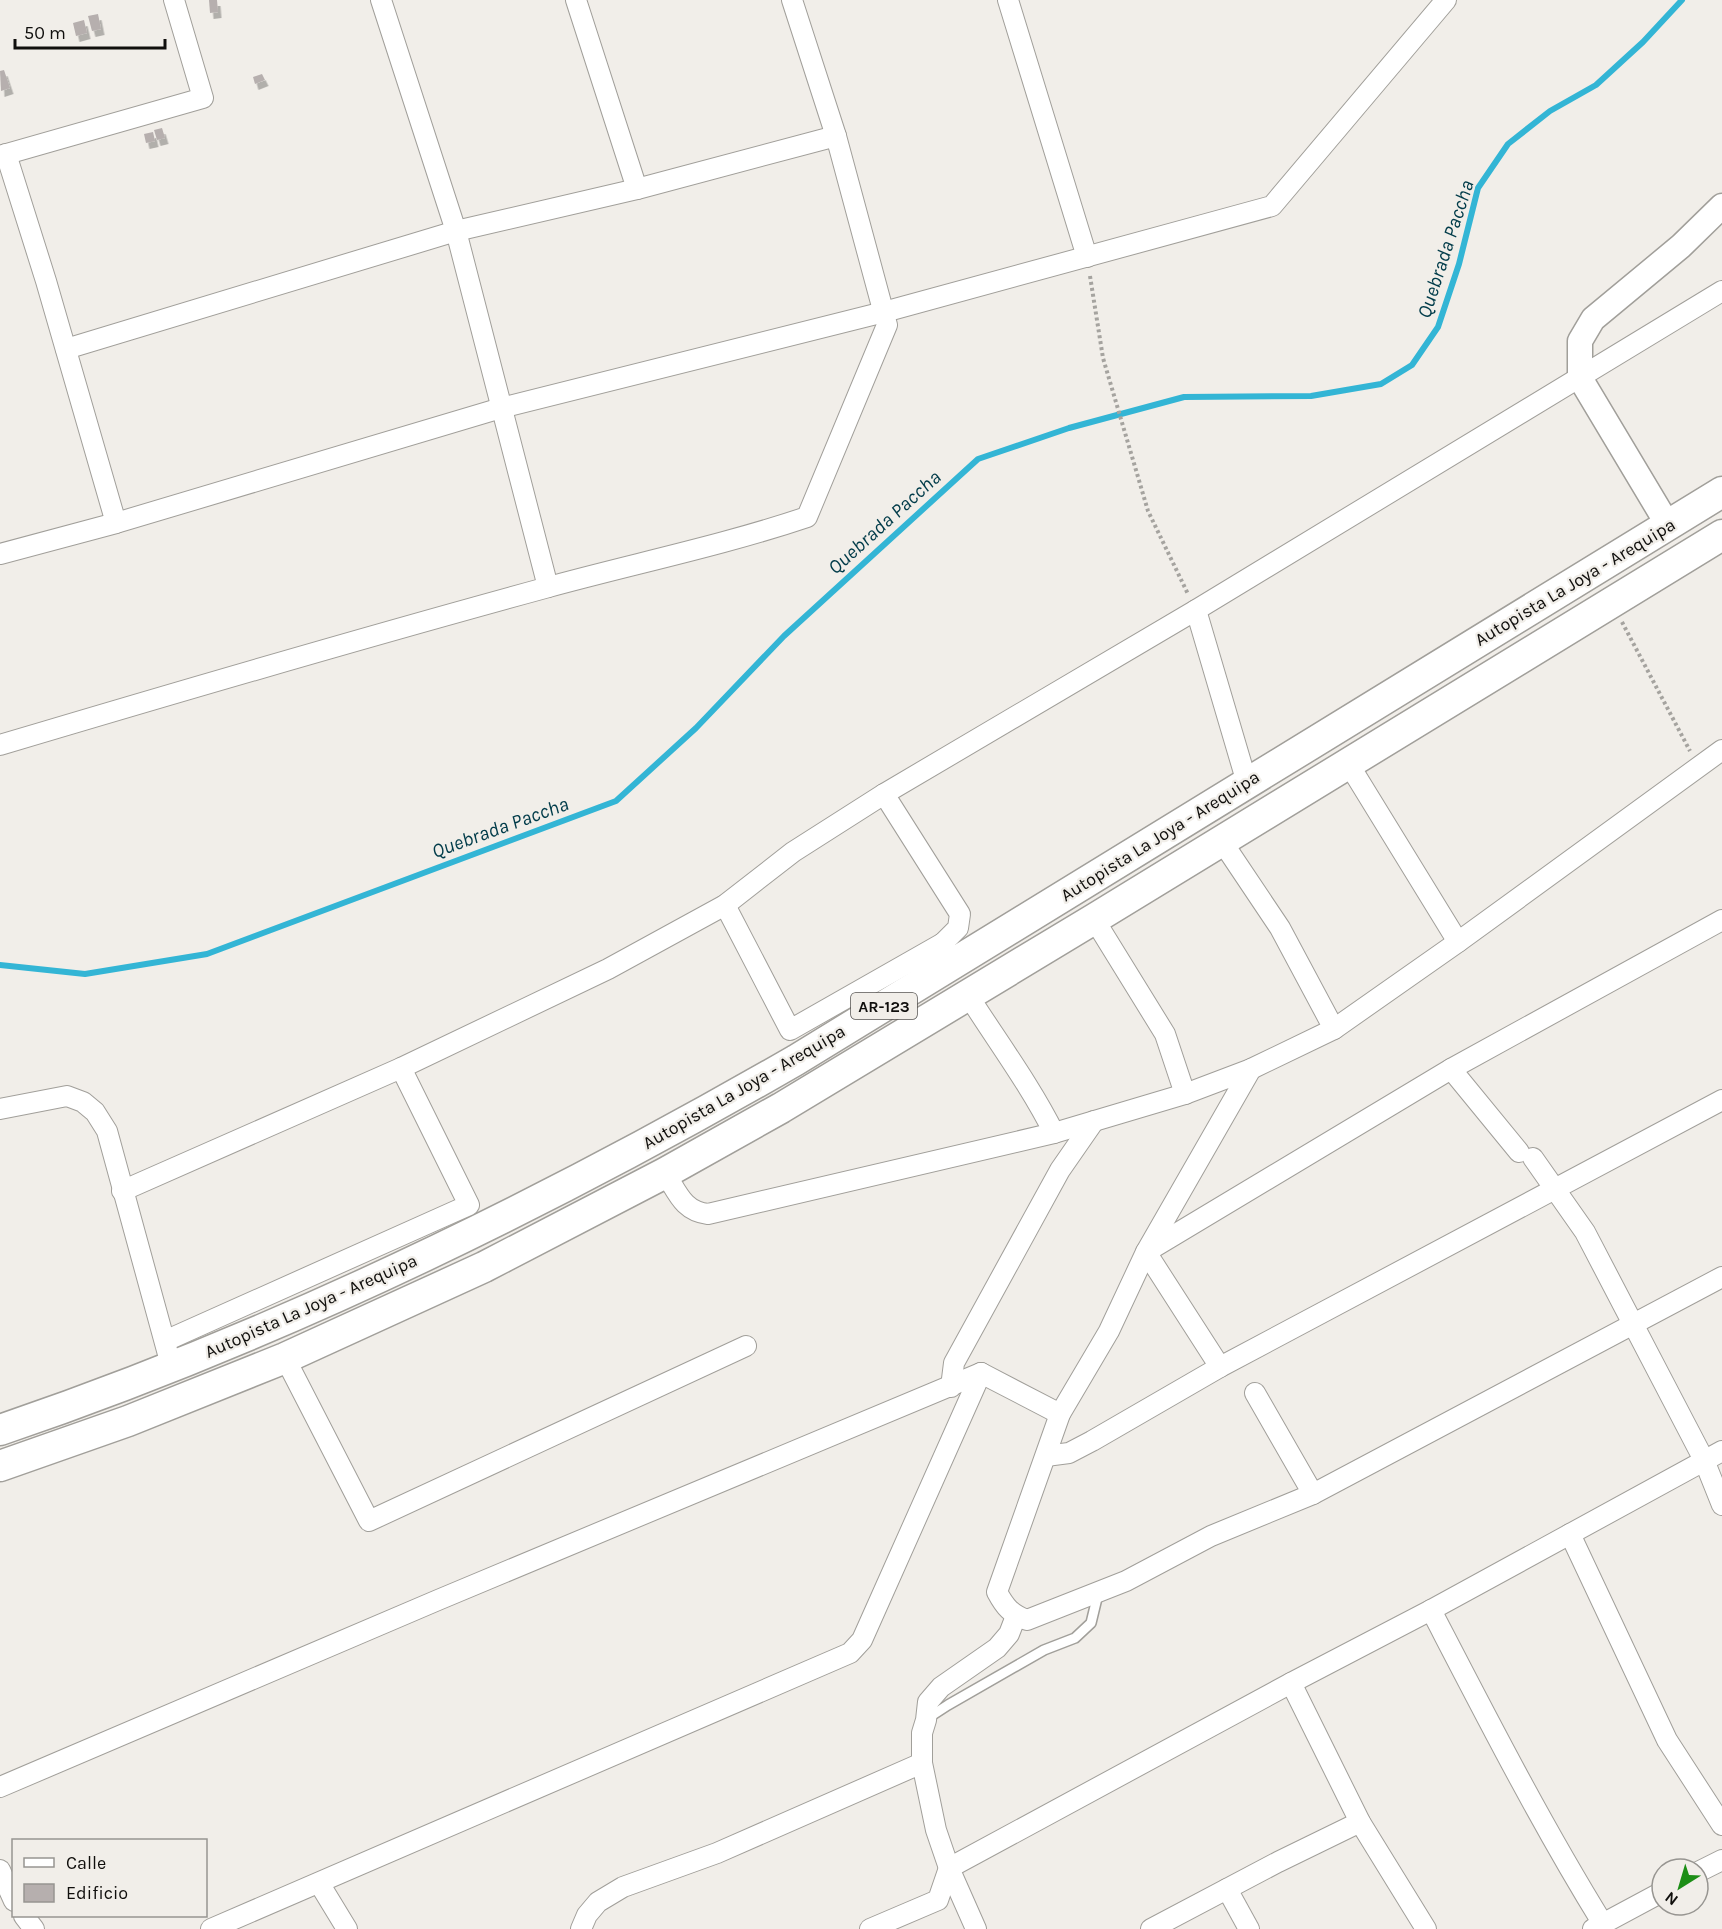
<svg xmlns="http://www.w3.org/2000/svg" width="1722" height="1929" viewBox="0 0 1722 1929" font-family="Karla,sans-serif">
  <defs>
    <filter id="shadow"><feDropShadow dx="3.5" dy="6" stdDeviation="0" flood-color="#0004"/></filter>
  </defs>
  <rect width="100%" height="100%" fill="#f1eee9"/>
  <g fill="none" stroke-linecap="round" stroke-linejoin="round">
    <polyline stroke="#33b5d5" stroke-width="6" points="0,965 85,974 207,954 616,801 696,728 784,636 978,459 1069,428 1184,397 1311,396 1381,384 1412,365 1438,327 1459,264 1478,188 1508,144 1550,111 1596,85 1643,42 1682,0"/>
  </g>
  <g fill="#b6afae" filter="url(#shadow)">
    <polygon points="209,0 217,0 218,12 210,13"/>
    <polygon points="98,14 101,29 92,31 88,16"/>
    <polygon points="84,20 87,33 76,36 73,23"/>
    <polygon points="4,70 10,88 1,91 0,71"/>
    <polygon points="262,74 265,80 255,84 253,77"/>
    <polygon points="162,128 165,138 157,140 154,130"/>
    <polygon points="153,132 155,141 146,143 144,134"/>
  </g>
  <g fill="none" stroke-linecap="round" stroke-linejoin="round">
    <defs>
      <polyline id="service" points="928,1718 948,1705 1044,1650 1075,1638 1091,1623 1098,1594"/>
      <g id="minor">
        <polyline points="381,0 456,231 548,587"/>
        <polyline points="576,0 637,189"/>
        <polyline points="1008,0 1087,257"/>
        <polyline points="6,154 46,281 116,523"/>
        <polyline points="0,156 203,98 174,0"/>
        <polyline points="66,349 456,231 637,189 836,136"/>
        <polyline points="0,554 116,523 501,408 884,312 1272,206 1446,0"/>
        <polyline points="1196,610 1247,783"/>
        <path d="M0,745C181,691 362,638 545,588C632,564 721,546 807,517L887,325L836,136L792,0"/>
        <polyline points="1348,763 1458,942"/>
        <polyline points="884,794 960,914 958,928 943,943 948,953"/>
        <polyline points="1221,840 1280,928 1334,1029"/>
        <polyline points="725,905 790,1030 943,943"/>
        <polyline points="1094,919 1165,1034 1185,1094"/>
        <path d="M968,995C997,1041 1030,1085 1054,1133"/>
        <path d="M1251,1069L1146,1252L1109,1331L1060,1414L997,1592C1005,1607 1011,1614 1027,1620L1126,1581L1211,1536L1313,1494L1722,1277"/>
        <polyline points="1451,1069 1519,1152"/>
        <polyline points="0,1109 67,1096 83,1102 95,1112 107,1131 168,1354"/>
        <polyline points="1533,1158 1585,1232 1704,1460 1722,1505"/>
        <path d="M665,1173C678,1193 683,1211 708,1214L1054,1133L1185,1094L1251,1069L1334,1029L1458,942L1722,750"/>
        <polyline points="122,1191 401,1068 608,969 725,905 793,852 884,794 1196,610 1722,291"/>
        <polyline points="165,1341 469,1205 401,1068"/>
        <polyline points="285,1358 369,1521 746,1346"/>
        <polyline points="1220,1367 1146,1252 1451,1069 1722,920"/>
        <polyline points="981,1373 1060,1414"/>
        <polyline points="951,1387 954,1363 1060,1170 1094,1121"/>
        <polyline points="1255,1393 1313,1494"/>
        <polyline points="1046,1456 1069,1453 1092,1441 1220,1367 1722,1100"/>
        <polyline points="1570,1534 1667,1740 1722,1825"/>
        <path d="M1431,1610C1486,1716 1540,1822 1603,1924"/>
        <polyline points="1291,1683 1360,1822 1426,1929"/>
        <polyline points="0,1787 438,1600 981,1373"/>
        <polyline points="0,1870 14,1901"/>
        <polyline points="1698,1872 1722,1860"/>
        <polyline points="319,1883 347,1929"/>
        <polyline points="1227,1889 1249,1929"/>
        <polyline points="24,1916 34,1929"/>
        <polyline points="211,1929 850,1653 862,1640 981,1373"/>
        <polyline points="581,1929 587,1915 598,1902 623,1887 717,1853 922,1763"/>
        <polyline points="870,1929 938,1900 949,1868 1291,1683 1431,1610 1722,1451"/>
        <polyline points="976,1929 949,1868 936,1830 922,1763 922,1733 926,1720 928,1702 941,1687 997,1648 1009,1634 1016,1616"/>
        <polyline points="1151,1929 1278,1862 1360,1822"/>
        <polyline points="1593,1929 1662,1892"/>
      </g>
      <polyline id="tertiary" points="1668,525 1580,378 1580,341 1593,319 1681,246 1722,206"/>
      <g id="primary">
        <path d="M0,1430C277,1336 543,1206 796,1060L1722,492"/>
        <polyline points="0,1466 128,1421 285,1358 484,1267 665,1173 781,1108 1094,919 1722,535"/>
      </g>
    </defs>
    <use href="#service" stroke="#a19f9a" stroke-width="12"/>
    <use href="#minor" stroke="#a19f9a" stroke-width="22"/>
    <use href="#tertiary" stroke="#a19f9a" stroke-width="27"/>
    <use href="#primary" stroke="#a19f9a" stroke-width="33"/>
    <g stroke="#a5a39f" stroke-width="4" stroke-dasharray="3 3" stroke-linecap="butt">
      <polyline points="1090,276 1103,358 1148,511 1188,594"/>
      <polyline points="1622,622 1690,751"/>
    </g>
    <use href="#service" stroke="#fff" stroke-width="9"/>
    <use href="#minor" stroke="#fff" stroke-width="20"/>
    <use href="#tertiary" stroke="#fff" stroke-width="24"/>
    <use href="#primary" stroke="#fff" stroke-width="30"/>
  </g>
  <g text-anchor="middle" stroke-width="4.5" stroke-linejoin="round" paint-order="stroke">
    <rect fill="#f1eee9" stroke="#54524f" stroke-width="1.5" x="851" y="993" width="66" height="26" rx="4.5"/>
    <g font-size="16" font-weight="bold" fill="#100f0d">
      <text x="884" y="1012">AR-123</text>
    </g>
    <g font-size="18" fill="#100f0d" stroke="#f1eee9">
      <text transform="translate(1575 582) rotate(-31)" y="6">Autopista La Joya - Arequipa</text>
      <text transform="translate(1160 836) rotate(-32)" y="6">Autopista La Joya - Arequipa</text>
      <text transform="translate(744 1087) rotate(-30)" y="6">Autopista La Joya - Arequipa</text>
      <text transform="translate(311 1306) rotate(-24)" y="6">Autopista La Joya - Arequipa</text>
    </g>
    <g font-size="20" font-style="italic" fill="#003b49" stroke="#f1eee9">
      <text transform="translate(1445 249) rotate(-72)" y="7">Quebrada Paccha</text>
      <text transform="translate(884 522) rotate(-42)" y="7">Quebrada Paccha</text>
      <text transform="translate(500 827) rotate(-20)" y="7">Quebrada Paccha</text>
    </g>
  </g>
  <rect x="12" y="1839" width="195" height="78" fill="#f1eee9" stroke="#979591" stroke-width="1.5"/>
  <rect x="24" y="1858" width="30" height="9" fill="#ffffff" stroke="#979591" stroke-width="1.5"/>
  <text x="66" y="1869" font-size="18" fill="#100f0d">Calle</text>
  <rect x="24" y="1884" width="30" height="18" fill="#b6afae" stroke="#979591" stroke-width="1.5"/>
  <text x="66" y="1899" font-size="18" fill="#100f0d">Edificio</text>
  <g transform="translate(1680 1887) rotate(217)"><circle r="28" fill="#f1eee9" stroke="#979591" stroke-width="1.5"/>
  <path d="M0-4.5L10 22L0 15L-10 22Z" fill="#1c8e16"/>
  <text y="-9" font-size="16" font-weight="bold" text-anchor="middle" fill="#100f0d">N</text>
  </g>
  <path d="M15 39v9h150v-9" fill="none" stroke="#100f0d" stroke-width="3"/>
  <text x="24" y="39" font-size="18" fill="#100f0d" stroke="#f1eee9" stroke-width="4.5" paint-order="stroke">50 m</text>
</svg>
